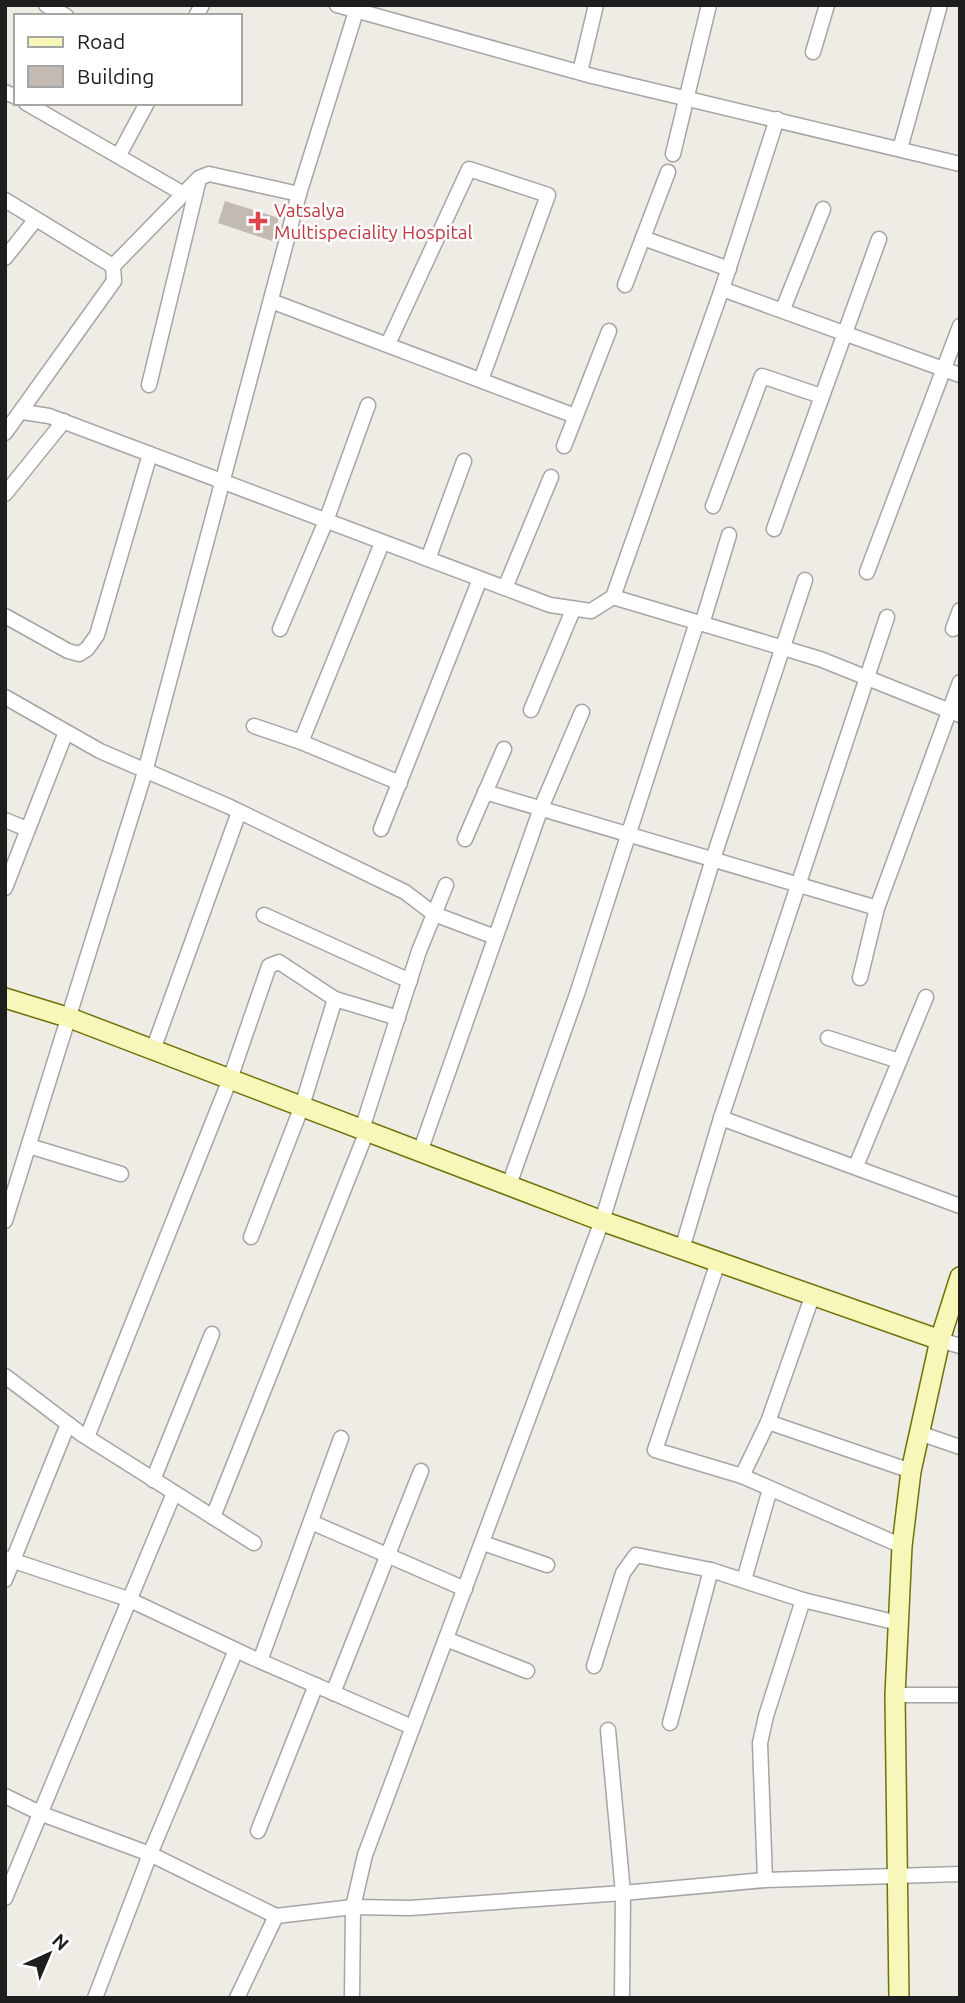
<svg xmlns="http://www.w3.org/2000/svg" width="965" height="2003" viewBox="0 0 965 2003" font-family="Ubuntu,sans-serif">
  <rect width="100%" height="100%" fill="#efebe5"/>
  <polygon fill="#c4bab4" points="225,201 279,218 272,241 218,223"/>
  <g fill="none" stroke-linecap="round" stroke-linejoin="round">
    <defs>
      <g id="street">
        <polyline points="46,5 66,16"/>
        <polyline points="337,5 592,76 960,164"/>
        <polyline points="196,16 202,5"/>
        <polyline points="813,52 827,5"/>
        <polyline points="580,72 596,5"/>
        <polyline points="5,92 16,97"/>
        <polyline points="26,103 182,193"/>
        <polyline points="900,149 940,5"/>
        <polyline points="673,154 709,5"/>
        <polyline points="119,155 147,103"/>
        <polyline points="5,200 113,266"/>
        <polyline points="643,238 729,269"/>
        <polyline points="5,258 36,219"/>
        <polyline points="625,285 668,172"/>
        <polyline points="722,289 960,375"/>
        <polyline points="271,301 575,416"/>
        <polyline points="783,309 823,209"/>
        <polyline points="388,344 469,169 548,195 481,380"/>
        <polyline points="149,385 199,179"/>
        <polyline points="23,412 49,416 550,605 591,611 613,597 722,289 777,119"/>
        <polyline points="5,433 114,281 113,266 199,178 209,174 299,194"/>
        <polyline points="564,446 609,331"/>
        <polyline points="5,494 64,421"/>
        <polyline points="713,506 762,376 821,396"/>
        <polyline points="774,529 879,239"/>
        <polyline points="382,543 301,742 400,783"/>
        <polyline points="428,559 464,461"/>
        <polyline points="867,572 960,326"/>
        <polyline points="505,588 551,477"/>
        <polyline points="613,597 820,659 960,715"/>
        <polyline points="5,616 68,651 79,654 87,649 97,635 150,454"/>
        <polyline points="702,624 729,535"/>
        <polyline points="280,629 326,521 368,405"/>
        <polyline points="953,629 960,610"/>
        <polyline points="5,697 100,751 228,806 405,892 434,914 495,937"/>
        <polyline points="531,710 573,610"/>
        <polyline points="254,726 301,742"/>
        <polyline points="485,792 877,908"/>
        <polyline points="5,820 27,829"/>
        <polyline points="381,829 480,579"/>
        <polyline points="465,839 504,749"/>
        <polyline points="5,888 66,732"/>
        <polyline points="264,915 410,981"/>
        <polyline points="860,978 877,908 960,682"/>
        <polyline points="828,1038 899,1061"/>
        <polyline points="153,1050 239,812"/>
        <polyline points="721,1118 960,1206"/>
        <polyline points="362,1129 419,951 446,885"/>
        <polyline points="29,1146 121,1174"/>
        <polyline points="420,1152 541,808 582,712"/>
        <polyline points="856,1166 926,997"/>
        <polyline points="509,1185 577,994 697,622"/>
        <polyline points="5,1221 145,772 299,194 358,5"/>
        <polyline points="251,1237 302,1106 335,999"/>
        <polyline points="682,1249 721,1118 887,617"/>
        <polyline points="718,1262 655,1450 742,1476 902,1546"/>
        <polyline points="940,1340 960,1346"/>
        <polyline points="5,1376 80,1433 254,1543"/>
        <polyline points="768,1422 911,1471"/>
        <polyline points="919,1433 960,1447"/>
        <polyline points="87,1437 230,1079 269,966 279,962 335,999 398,1018"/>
        <polyline points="742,1476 768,1422 812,1297"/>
        <polyline points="153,1480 212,1334"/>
        <polyline points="213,1517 367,1131"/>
        <polyline points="311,1522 465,1589"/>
        <polyline points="483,1543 547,1565"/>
        <polyline points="5,1558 128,1599 253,1658 412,1727"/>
        <polyline points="5,1580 68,1424"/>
        <polyline points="744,1580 770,1489"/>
        <polyline points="446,1639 527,1671"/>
        <polyline points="260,1661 341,1438"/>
        <polyline points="594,1666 623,1573 636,1555 711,1570 803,1600 898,1623"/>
        <polyline points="333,1693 421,1471"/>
        <polyline points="895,1695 960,1695"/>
        <polyline points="670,1723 711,1570"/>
        <polyline points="608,1730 623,1893 622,1998"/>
        <polyline points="5,1796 42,1814 150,1854 276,1916 353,1907 410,1908 623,1893 765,1880 960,1874"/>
        <polyline points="258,1831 316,1685"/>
        <polyline points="765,1880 760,1743 766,1716 803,1600"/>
        <polyline points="5,1898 174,1493"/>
        <polyline points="95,1998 150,1854 236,1650"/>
        <polyline points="237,1998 276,1916"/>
        <polyline points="352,1998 353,1907 365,1855 602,1221 713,859 805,580"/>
      </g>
      <g id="secondary">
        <polyline points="5,998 70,1018 602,1221 940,1340"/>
        <polyline points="899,1998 895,1695 902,1546 911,1471 940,1340 960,1277"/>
      </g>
    </defs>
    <use href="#street" stroke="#a5a5a5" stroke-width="17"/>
    <use href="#secondary" stroke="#6e7308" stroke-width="22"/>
    <use href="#street" stroke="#fff" stroke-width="14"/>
    <use href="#secondary" stroke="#f8f7ba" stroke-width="19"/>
  </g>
  <path fill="#e0444e" stroke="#fff" stroke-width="2.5" d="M254.5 210.5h7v7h7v7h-7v7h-7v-7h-7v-7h7z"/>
  <g text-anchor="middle" stroke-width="5" stroke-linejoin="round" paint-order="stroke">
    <g font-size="19" fill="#be3a42" stroke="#fff" text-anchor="start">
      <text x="274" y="217">Vatsalya<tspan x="274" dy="22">Multispeciality Hospital</tspan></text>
    </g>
  </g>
  <rect width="965" height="2003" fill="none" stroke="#1e1e1e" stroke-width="14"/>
  <rect x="14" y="14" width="228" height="91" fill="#ffffff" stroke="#a5a5a5" stroke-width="2"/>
  <rect x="28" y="37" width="35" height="10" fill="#f8f7ba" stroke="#a5a5a5" stroke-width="2"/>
  <text x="77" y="49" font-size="21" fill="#1e1e1e">Road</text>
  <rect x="28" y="66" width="35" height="21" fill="#c4bab4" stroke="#a5a5a5" stroke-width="2"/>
  <text x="77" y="84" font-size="21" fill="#1e1e1e">Building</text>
  <g transform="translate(49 1954) rotate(44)" stroke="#ffffff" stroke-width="5" paint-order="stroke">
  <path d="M0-5L12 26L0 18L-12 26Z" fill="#1e1e1e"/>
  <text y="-10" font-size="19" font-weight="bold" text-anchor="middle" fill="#1e1e1e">N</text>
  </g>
</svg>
